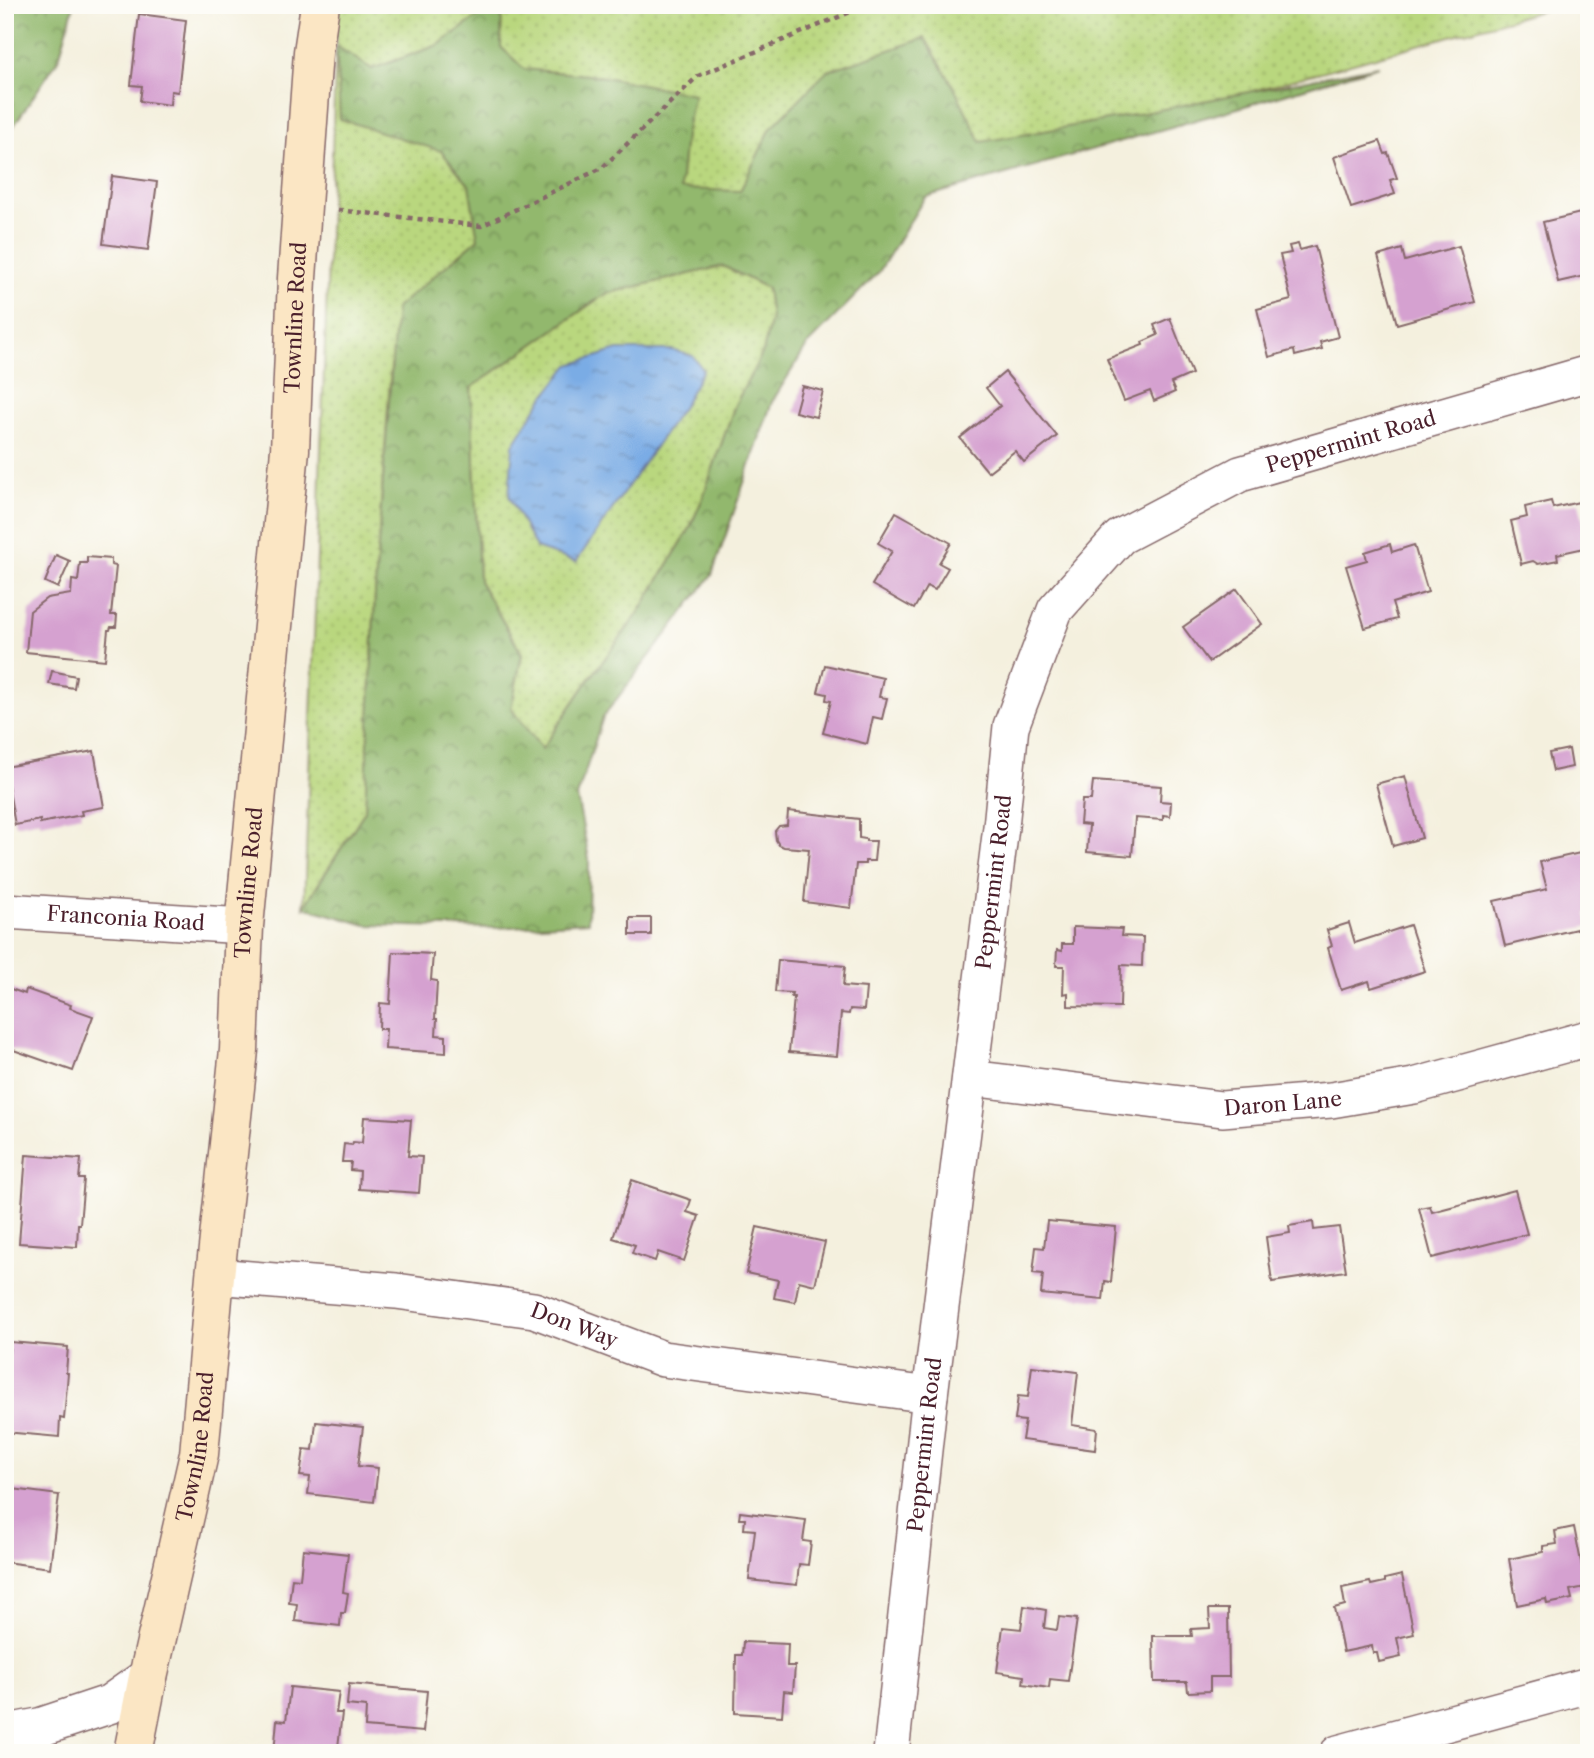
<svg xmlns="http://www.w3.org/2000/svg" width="1594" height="1758" viewBox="0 0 1594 1758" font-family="'Libre Caslon Text',serif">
  <defs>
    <pattern id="grass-dots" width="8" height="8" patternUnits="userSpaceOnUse" patternTransform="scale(1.75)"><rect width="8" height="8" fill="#b9d77e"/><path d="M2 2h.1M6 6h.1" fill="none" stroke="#a1b86d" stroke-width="1.8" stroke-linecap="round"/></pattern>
    <pattern id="forest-crowns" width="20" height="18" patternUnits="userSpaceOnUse" patternTransform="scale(1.75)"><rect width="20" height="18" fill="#92b86d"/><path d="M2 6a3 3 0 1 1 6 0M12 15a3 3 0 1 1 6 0" fill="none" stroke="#79955a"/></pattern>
    <pattern id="water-ripples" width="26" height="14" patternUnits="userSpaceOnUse" patternTransform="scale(1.75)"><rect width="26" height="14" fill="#7aace5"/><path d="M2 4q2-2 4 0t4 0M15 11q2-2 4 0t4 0" fill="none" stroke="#668bba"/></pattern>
  </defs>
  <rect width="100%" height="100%" fill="#fdfcf7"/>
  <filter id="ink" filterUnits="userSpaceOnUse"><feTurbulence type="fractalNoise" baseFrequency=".0143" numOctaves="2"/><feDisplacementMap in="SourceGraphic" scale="14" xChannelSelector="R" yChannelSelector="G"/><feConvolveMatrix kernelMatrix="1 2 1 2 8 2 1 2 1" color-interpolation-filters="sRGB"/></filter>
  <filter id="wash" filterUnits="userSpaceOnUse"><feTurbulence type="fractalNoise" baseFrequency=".00686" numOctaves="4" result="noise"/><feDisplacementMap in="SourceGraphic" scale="28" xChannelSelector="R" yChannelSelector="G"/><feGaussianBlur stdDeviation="1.57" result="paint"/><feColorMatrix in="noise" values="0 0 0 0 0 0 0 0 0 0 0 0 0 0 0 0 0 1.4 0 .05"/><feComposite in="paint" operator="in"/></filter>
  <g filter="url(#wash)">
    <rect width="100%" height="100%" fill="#f4f0de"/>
    <g fill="url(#grass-dots)" stroke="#827b54" stroke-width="2">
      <polygon points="334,5 1562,5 404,327 391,366 376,573 365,811 304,907 336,46"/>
      <polygon points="723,266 767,288 771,318 763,353 735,405 702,500 689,530 638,614 586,684 542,749 511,709 522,654 479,581 471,388 605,294"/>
    </g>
    <g fill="url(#forest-crowns)" stroke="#6e6c4c" stroke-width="2" fill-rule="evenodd">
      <polygon points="5,5 74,5 59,58 5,139"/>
      <path d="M494,5H502L501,47L524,69L599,76L694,94L685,135L680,189L740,191L771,128L827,71L925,38L954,87L981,142L1118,118L1378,66L1238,108L925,197L879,272L808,344L772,402L712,575L603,717L577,797L589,859L588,922L494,928L366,925L304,907L365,811L376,573L396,308L478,239L469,185L441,151L340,119L336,46L372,69L438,45ZM723,266L767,288L771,318L763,352L735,405L702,500L689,530L638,614L586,684L542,749L511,709L522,654L479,581L471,388L605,294Z"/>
    </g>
    <polygon fill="url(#water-ripples)" stroke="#626688" stroke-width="2" points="618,350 672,350 693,356 703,370 682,408 576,562 536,548 509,496 513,445 540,402 569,365"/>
    <g id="blocks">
      <g fill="#d5a1d0">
        <polygon points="139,14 186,20 178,92 171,91 170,105 140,101 142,86 131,85"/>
        <polygon points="1380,141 1385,154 1388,153 1397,178 1390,180 1395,194 1351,208 1334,157"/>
        <polygon points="112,176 157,182 148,250 103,244"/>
        <polygon points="1589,211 1589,275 1558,282 1543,222"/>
        <polygon points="1298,244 1300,250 1315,246 1338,337 1320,342 1322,349 1295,356 1294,350 1269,357 1257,309 1291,300 1280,255 1291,253 1289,246"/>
        <polygon points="1459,246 1475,302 1397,324 1378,256 1402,249 1405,261"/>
        <polygon points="1170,318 1192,374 1171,383 1175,392 1154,401 1150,391 1124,401 1107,359 1143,345 1142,342 1158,335 1154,325"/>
        <polygon points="1005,372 1057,436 1024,462 1015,451 988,472 960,438 1000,406 986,388"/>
        <polygon points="802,386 823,391 816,417 795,412"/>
        <polygon points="1551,501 1553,508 1579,502 1589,547 1557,554 1558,560 1538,564 1533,561 1521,564 1511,521 1527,517 1525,507"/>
        <polygon points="896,512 951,543 939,563 948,568 935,590 927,586 914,609 872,585 892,551 878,543"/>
        <polygon points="1390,544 1392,552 1414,545 1428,592 1392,603 1397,619 1365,628 1346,566 1367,560 1365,552"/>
        <polygon points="56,555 70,561 58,588 45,582"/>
        <polygon points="87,557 111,559 111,565 116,566 111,615 117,615 116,627 111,627 110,630 108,630 105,660 26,652 30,611 47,598 71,594 72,580 78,581 80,563 87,563"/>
        <polygon points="1237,589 1262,624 1209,662 1183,627"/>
        <polygon points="825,665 883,678 879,697 887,698 882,719 873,717 867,744 823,733 831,701 826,700 827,694 818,692"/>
        <polygon points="52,671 76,676 74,688 49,684"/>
        <polygon points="1569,749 1572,767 1553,771 1549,753"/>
        <polygon points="94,751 104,807 81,811 82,815 40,823 40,820 15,825 5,767"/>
        <polygon points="1405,776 1422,838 1393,846 1376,784"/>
        <polygon points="1093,781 1161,786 1160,801 1171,802 1170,816 1163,815 1163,820 1135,818 1132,856 1087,852 1089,825 1080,824 1082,800 1091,800"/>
        <polygon points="788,811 859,819 859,838 866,839 866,841 876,841 874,861 865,861 865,864 856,864 851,908 804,902 809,849 784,847 779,845 776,840 775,831 779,826 787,825"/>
        <polygon points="1589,851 1589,913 1586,913 1589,926 1505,946 1494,901 1547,889 1540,862"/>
        <rect x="630" y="918" width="21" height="17"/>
        <polygon points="1349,923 1355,943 1410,925 1425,971 1371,988 1369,981 1341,990 1328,948 1332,946 1327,930"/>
        <polygon points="1073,927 1122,929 1121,936 1143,937 1142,966 1121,965 1120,1007 1068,1006 1068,993 1063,994 1064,966 1056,966 1057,950 1062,951 1062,944 1073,944"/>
        <polygon points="393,952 433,954 431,980 437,981 435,1019 437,1019 436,1035 446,1036 446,1053 385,1049 386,1029 379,1029 380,1003 390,1004"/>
        <polygon points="778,960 845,966 843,986 866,988 864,1010 850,1009 849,1014 841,1013 837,1056 789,1052 794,997 791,997 792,993 775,992"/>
        <polygon points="5,987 25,994 26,989 71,1005 70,1008 93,1016 73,1071 5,1047"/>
        <polygon points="364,1117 411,1120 408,1156 422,1157 419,1193 359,1189 360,1171 350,1170 351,1162 342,1162 344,1144 352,1145 353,1142 362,1143"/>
        <polygon points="26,1155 81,1159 79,1179 84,1179 80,1224 78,1224 77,1247 19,1243"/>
        <polygon points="632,1180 691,1200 687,1212 699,1216 684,1261 658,1252 655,1261 632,1253 635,1245 613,1238"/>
        <polygon points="1515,1190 1527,1234 1432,1258 1419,1208 1430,1206 1432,1212"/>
        <polygon points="1047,1221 1116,1227 1111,1282 1105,1281 1103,1300 1041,1294 1043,1274 1033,1273 1036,1247 1044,1248"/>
        <polygon points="1313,1222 1314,1230 1339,1227 1346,1271 1272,1282 1266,1237 1290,1233 1289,1226"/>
        <polygon points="757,1227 825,1242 815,1285 799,1281 795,1302 774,1298 778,1280 746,1273"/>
        <polygon points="10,1342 68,1347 66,1373 68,1373 64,1419 60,1418 59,1437 5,1432 5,1400"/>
        <polygon points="1032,1366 1078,1372 1072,1425 1097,1429 1095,1450 1022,1440 1025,1421 1015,1420 1018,1396 1028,1397"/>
        <polygon points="316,1422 363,1427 358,1466 378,1468 374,1502 308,1494 310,1477 300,1476 304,1449 313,1450"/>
        <polygon points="5,1488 59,1495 50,1568 5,1562"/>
        <polygon points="740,1512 806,1520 803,1541 811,1542 808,1565 799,1564 797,1585 749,1580 755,1530 744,1529 745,1519 739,1519"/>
        <polygon points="1574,1527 1586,1587 1570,1590 1572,1599 1547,1604 1546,1599 1517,1605 1509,1559 1543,1552 1543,1546 1557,1544 1555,1531"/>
        <polygon points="303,1549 348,1554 343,1592 348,1593 345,1613 341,1613 340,1626 295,1621 297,1604 289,1603 292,1578 300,1579"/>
        <polygon points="1402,1575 1414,1634 1397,1638 1401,1657 1379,1662 1377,1653 1373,1653 1372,1646 1343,1652 1334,1608 1345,1605 1342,1588 1370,1582 1371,1585 1385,1582 1385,1579"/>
        <polygon points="1024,1606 1046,1610 1044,1628 1057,1630 1059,1617 1077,1619 1068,1681 1050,1679 1049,1688 1023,1684 1024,1676 997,1672 1003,1627 1021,1629"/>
        <polygon points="1209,1609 1228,1609 1229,1677 1210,1677 1210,1691 1188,1692 1187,1682 1154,1682 1153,1636 1192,1636 1191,1629 1210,1628"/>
        <polygon points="743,1642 788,1644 787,1666 795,1666 793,1692 784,1691 782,1716 735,1713 736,1655 742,1655"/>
        <polygon points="349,1684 427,1691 423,1732 365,1727 366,1707 347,1705"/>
        <polygon points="290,1687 339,1692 336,1713 342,1713 338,1747 334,1746 333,1753 274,1753 277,1720 286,1721"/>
      </g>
    </g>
  </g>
  <g filter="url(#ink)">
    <use href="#blocks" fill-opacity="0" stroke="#86686a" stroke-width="2"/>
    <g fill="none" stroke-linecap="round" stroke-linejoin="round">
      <defs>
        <g id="minor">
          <path id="s1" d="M5,911L244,926"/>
          <path id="s2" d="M970,1078L1222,1109L1331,1100L1414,1086L1589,1038"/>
          <path id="s3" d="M215,1276L396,1291L534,1310L663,1359L930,1395"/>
          <path id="s4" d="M891,1753L930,1395L1001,827L1011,726L1055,610L1120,537L1240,474L1589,373"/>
          <polyline points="1338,1753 1589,1685"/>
        </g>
        <polyline id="tertiary" points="5,1734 41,1727 110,1704 148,1677"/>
        <g id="secondary">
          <path id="s5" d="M133,1753L148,1677L199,1454L215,1276L239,1050L244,926L290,450L297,278L302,206L313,52L320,5"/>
        </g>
      </defs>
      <use href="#minor" stroke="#86686a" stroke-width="38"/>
      <use href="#tertiary" stroke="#86686a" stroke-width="41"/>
      <use href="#secondary" stroke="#86686a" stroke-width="41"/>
      <polyline stroke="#86686a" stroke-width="4.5" stroke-dasharray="5 5" stroke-linecap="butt" points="338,210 481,226 602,168 698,76 867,5"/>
      <use href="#minor" stroke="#fff" stroke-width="35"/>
      <use href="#tertiary" stroke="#fff" stroke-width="38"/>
      <use href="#secondary" stroke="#fbe6c4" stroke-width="38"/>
    </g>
  </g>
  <g text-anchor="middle" stroke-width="6" stroke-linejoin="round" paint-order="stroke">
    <g font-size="21" fill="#4a1f2b" stroke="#fdfcf7">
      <text dy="7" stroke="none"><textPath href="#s5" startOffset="1447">Townline Road</textPath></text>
      <text dy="7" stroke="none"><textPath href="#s4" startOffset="1507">Peppermint Road</textPath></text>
      <text dy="7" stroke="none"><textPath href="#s5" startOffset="880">Townline Road</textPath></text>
      <text dy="7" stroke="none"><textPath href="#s4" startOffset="877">Peppermint Road</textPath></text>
      <text dy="7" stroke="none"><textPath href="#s1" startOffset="121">Franconia Road</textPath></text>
      <text dy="7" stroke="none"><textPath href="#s2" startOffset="315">Daron Lane</textPath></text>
      <text dy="7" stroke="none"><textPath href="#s3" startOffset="364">Don Way</textPath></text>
      <text dy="7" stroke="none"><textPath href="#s4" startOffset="310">Peppermint Road</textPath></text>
      <text dy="7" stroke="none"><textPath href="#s5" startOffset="313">Townline Road</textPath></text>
    </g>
  </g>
  <rect width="1594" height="1758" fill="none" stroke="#fdfcf7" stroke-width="28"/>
</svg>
